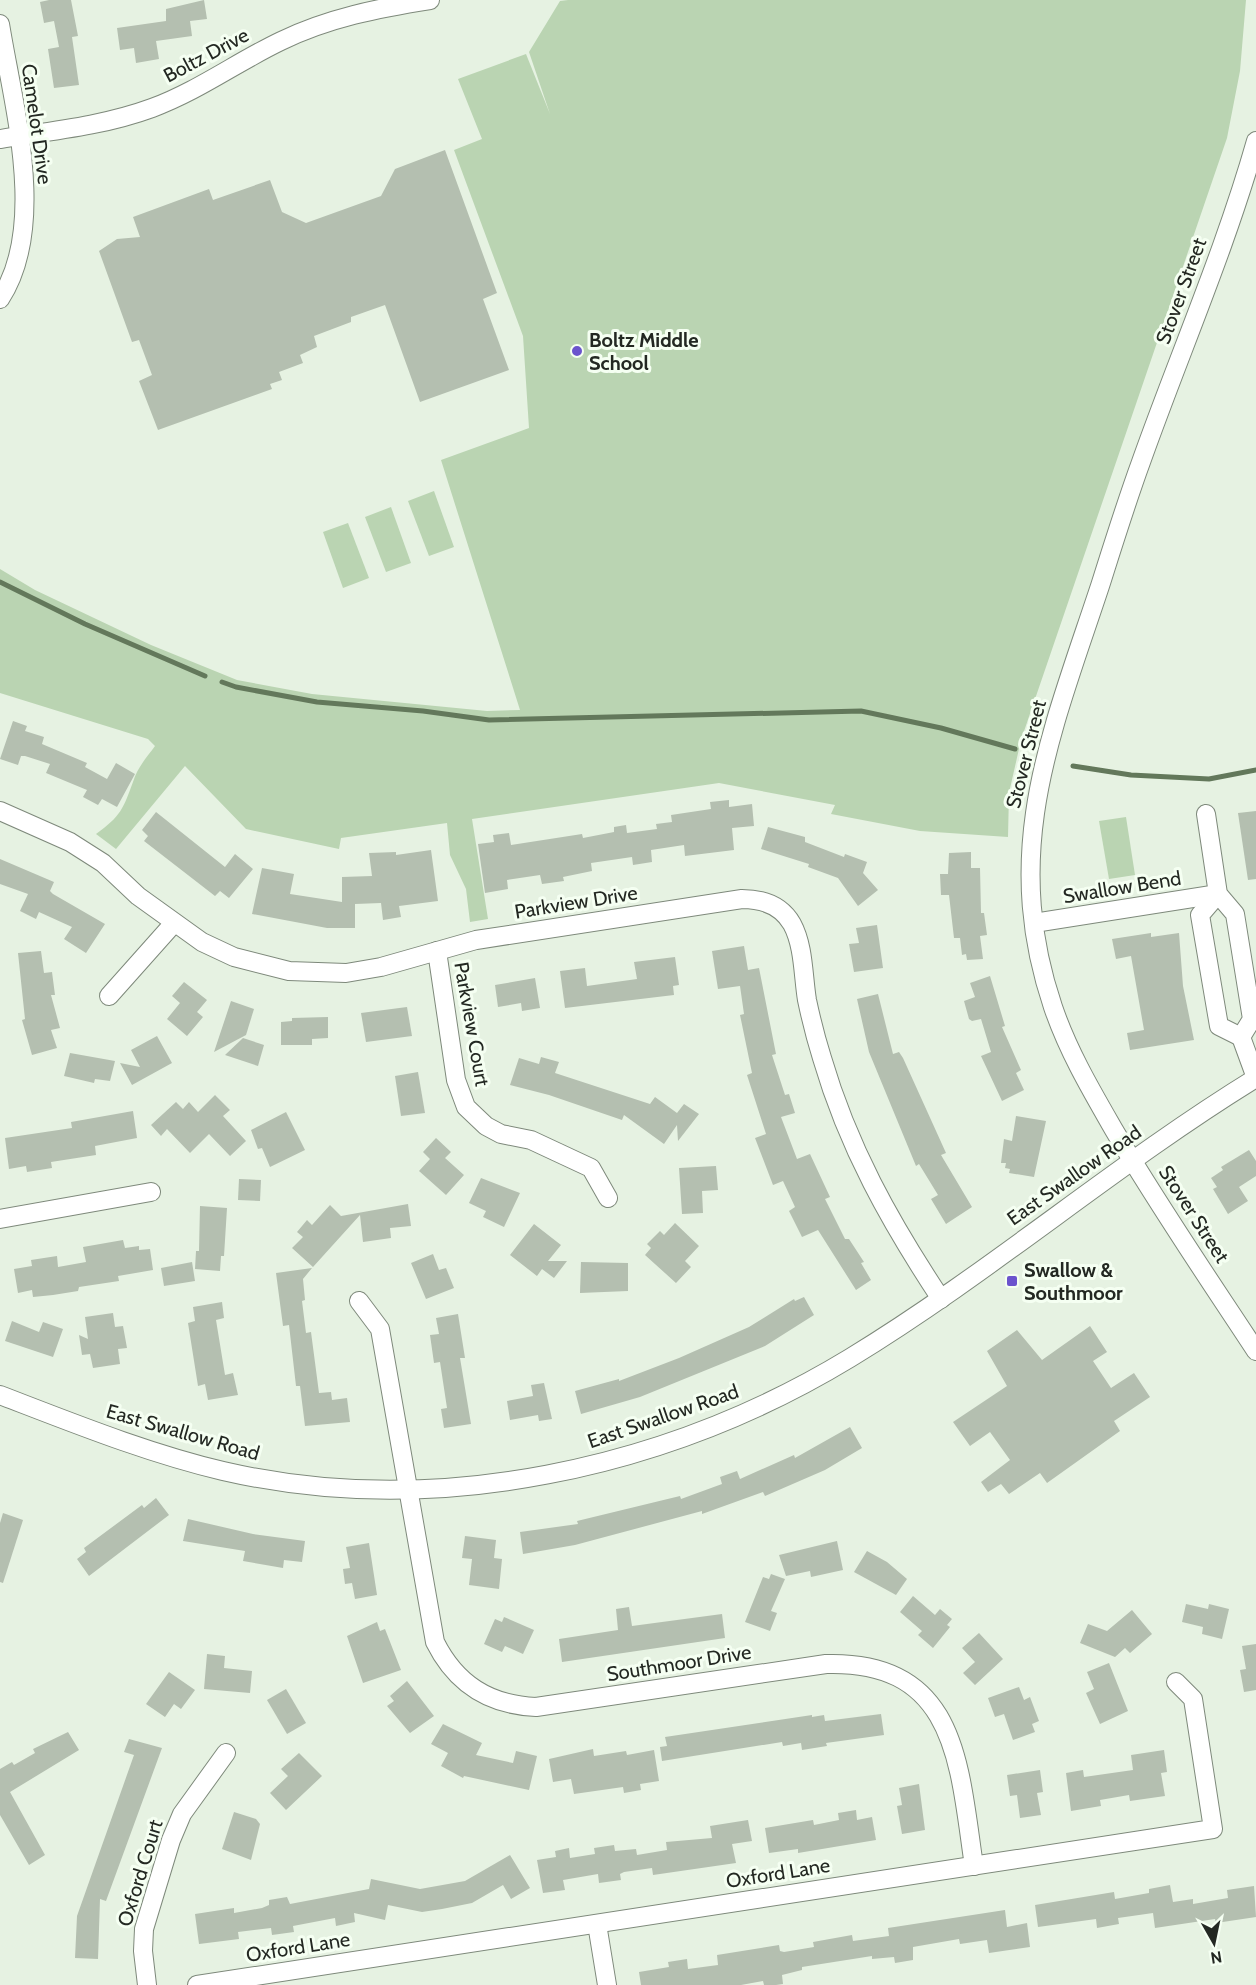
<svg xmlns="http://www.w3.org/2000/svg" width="1256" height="1985" viewBox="0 0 1256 1985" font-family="Cabin,sans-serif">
  <rect width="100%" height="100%" fill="#e6f2e2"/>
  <g fill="#bad4b2">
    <path d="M568,0H1246L1240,71L1227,138L1021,740L1009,793L1008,837L920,831L831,814L835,805L719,783L472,819L488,919L470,922L466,889L450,855L447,823L341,838L339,849L246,829L185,766L116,849L96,834C121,816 123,809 133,782C137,768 147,757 155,746L148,739L0,693V569L35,590L151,645L237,680L312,694L487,711L520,710L441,460L529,428L523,336L454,150L482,139L458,79L526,54L550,114L529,52L560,1Z"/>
    <polygon points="434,491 454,547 429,556 408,501"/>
    <polygon points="391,507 411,563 386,572 365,517"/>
    <polygon points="348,523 369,578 343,588 323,532"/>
    <polygon points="1126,817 1135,875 1109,879 1099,821"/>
  </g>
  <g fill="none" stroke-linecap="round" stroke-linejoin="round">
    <g stroke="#63785b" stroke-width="5">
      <polyline points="0,582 85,624 205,676"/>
      <polyline points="222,682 236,687 317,702 423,711 489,720 861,711 941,728 1015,749"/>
      <polyline points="1073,766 1131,775 1209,779 1256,770"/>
    </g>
  </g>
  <g fill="#b4bfb0">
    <polygon points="49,0 71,0 78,36 72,37 79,85 54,88 48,49 59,47 54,21 44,23 40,2"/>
    <polygon points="204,0 207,19 190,21 192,36 156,41 159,59 136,63 134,48 120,50 117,28 166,21 166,9"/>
    <polygon points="445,150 497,293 483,299 509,370 420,402 385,305 351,317 351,322 314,336 317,347 300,355 303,363 279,372 282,380 270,384 272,389 158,430 139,381 152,375 139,340 132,342 99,251 117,239 140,237 133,217 209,189 213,200 270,180 282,212 306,223 381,196 395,169"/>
    <polygon points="13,721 27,726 25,731 44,737 42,744 87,763 85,767 107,779 116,763 135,774 117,807 102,799 98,805 83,797 87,790 46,773 50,764 25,756 21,756 18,765 0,759"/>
    <polygon points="729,800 729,807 752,804 754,826 732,828 734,850 685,856 684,845 651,850 652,862 633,865 632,857 591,863 592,871 563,877 564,881 542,884 540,875 507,880 508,889 485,893 478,844 494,842 493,835 509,833 511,845 582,834 583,838 614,832 614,827 626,825 627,833 657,829 656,824 672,822 671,815 711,809 710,802"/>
    <polygon points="1256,811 1256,879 1248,880 1238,813"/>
    <polygon points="156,812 225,867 235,854 253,869 229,898 220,891 215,896 144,841 148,836 142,830"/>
    <polygon points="768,827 805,837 805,842 844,857 845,854 867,862 863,873 878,890 858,906 838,878 808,867 809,864 761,849"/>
    <polygon points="431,850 438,901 399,906 401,917 383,920 381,903 355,904 355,928 327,928 252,914 262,868 294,874 290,894 342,902 342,877 372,876 369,853 396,852 396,855"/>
    <polygon points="971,852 971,868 980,868 981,913 984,913 987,935 980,936 983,959 967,960 966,954 962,955 960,938 954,938 949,895 941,895 940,874 948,874 949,853"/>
    <polygon points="0,859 54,882 50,891 53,894 105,924 86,953 64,939 72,927 39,912 36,919 20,911 28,894 0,884"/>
    <polygon points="877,925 883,968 854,972 849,944 859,943 856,928"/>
    <polygon points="1151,933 1151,937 1179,933 1183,986 1194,1040 1130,1050 1127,1033 1144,1030 1131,956 1116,959 1112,939"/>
    <polygon points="744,946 748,970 759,968 776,1054 772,1055 785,1095 789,1094 795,1113 781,1117 797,1159 810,1154 830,1197 825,1199 845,1239 849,1239 864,1262 861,1263 871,1280 856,1290 818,1230 802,1237 789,1211 795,1207 783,1181 773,1185 755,1138 766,1134 747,1075 752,1073 740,1015 744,1014 740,986 718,989 712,951"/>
    <polygon points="41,951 44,973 52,972 55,995 51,995 60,1028 51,1030 57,1048 32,1055 22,1020 25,1019 18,953"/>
    <polygon points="675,957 679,985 673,986 674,995 565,1008 560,971 585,968 587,986 637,979 634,962"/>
    <polygon points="990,976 1005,1026 1002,1027 1021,1070 1016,1073 1024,1090 1002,1101 981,1056 991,1052 981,1019 972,1021 969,1019 964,1001 975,997 970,983"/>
    <polygon points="535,978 540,1008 522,1011 521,1003 498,1007 495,985"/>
    <polygon points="184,982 207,1000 197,1012 203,1017 187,1036 167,1019 180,1003 172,996"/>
    <polygon points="878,994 893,1054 899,1052 903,1058 946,1153 941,1155 972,1207 946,1224 931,1199 938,1195 919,1164 916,1166 869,1052 857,999"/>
    <polygon points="231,1001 254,1009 246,1035 214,1052"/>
    <polygon points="407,1007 412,1036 366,1042 361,1013"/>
    <polygon points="328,1017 328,1038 312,1039 312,1045 281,1045 281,1022 292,1021 292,1018"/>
    <polygon points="157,1036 172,1063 132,1085 120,1063 140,1067 131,1050"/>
    <polygon points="243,1038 264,1045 258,1066 225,1055"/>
    <polygon points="70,1053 115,1061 110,1081 95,1079 94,1083 64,1076"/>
    <polygon points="541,1057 559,1062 555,1073 650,1104 655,1097 677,1113 684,1104 699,1114 678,1141 677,1125 664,1144 624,1115 622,1120 549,1095 510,1085 519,1058 539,1064"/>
    <polygon points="418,1072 425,1113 401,1116 395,1076"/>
    <polygon points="215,1095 230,1110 223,1116 246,1141 230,1156 209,1134 190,1153 167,1129 161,1136 151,1125 176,1102 183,1109 189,1102 198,1112"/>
    <polygon points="133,1111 137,1138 95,1146 96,1155 51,1162 52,1168 27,1172 26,1166 9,1169 5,1138 72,1128 71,1122"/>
    <polygon points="286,1112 305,1150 270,1167 262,1148 258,1149 251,1130"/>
    <polygon points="1016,1116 1046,1121 1034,1177 1009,1173 1010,1169 1005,1168 1006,1163 1001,1163 1004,1139 1012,1141"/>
    <polygon points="436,1138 451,1152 445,1158 464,1175 446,1195 419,1171 430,1159 423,1152"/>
    <polygon points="1249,1150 1256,1161 1256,1176 1239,1187 1248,1201 1228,1214 1213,1189 1217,1187 1211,1178 1223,1170 1221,1167"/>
    <polygon points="716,1166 718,1190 702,1191 703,1213 682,1214 679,1168"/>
    <polygon points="481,1178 520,1193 504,1227 483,1217 486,1211 469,1203"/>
    <polygon points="239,1179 261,1180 260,1201 238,1200"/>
    <polygon points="408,1204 411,1226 390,1228 391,1238 363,1242 360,1215 313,1267 292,1248 303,1237 297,1232 307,1220 312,1225 330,1205 341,1216"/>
    <polygon points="200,1206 227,1208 224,1256 221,1256 220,1271 195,1269 196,1251 199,1251"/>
    <polygon points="675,1223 699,1246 685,1261 691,1267 676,1283 645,1255 651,1248 647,1244 660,1231 664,1235"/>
    <polygon points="534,1224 561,1245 548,1261 567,1261 554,1278 542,1269 537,1276 510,1255"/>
    <polygon points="123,1240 125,1248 139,1246 139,1250 150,1249 153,1270 118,1276 119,1281 79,1287 78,1291 53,1295 33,1297 32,1290 18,1293 14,1269 32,1266 31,1260 57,1256 58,1267 86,1262 83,1247"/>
    <polygon points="433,1254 439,1270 446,1268 454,1288 426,1299 411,1263"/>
    <polygon points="192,1262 195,1281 164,1286 161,1268"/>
    <polygon points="581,1262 628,1263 628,1291 580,1293"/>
    <polygon points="312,1268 303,1279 305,1300 302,1301 306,1333 311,1332 319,1393 331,1392 332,1400 347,1398 350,1422 305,1426 300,1386 296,1386 289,1325 283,1326 276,1273"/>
    <polygon points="804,1297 814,1315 765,1346 640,1397 581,1414 575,1391 619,1379 619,1381 679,1358 749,1327 794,1299 795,1301"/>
    <polygon points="222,1302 224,1318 216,1320 225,1375 233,1373 238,1395 208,1400 205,1384 198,1386 188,1323 195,1321 193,1307"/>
    <polygon points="113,1313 115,1327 123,1326 127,1348 118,1349 120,1364 93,1368 90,1354 82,1355 79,1335 88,1339 85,1317"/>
    <polygon points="458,1314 465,1358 460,1358 471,1424 444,1428 441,1409 447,1408 440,1362 434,1363 430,1335 439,1334 436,1318"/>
    <polygon points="12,1321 39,1332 43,1322 63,1329 53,1357 5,1341"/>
    <polygon points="1090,1326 1107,1352 1093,1361 1111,1388 1134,1373 1150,1397 1114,1421 1120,1431 1047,1483 1040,1473 1009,1494 1001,1484 988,1492 981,1482 1010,1460 990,1432 970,1446 953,1422 1007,1386 987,1351 1017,1330 1042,1360"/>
    <polygon points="544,1383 552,1419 539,1421 538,1415 510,1420 507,1401 533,1396 531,1385"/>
    <polygon points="850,1427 862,1448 825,1470 765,1496 763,1492 702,1514 702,1511 575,1545 523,1554 520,1532 578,1524 577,1521 680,1496 681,1499 722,1484 720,1477 737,1471 740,1479 794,1455 795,1458"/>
    <polygon points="156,1498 169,1515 89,1576 77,1559 86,1552 84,1548 142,1505 144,1508"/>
    <polygon points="3,1513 23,1520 3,1583 0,1582 0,1523"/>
    <polygon points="188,1519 253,1534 305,1541 302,1562 284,1560 283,1568 243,1561 245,1551 183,1541"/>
    <polygon points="465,1536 496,1540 494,1558 502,1559 499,1589 469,1585 472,1559 462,1558"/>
    <polygon points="837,1541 843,1570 811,1577 810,1571 786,1576 779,1555"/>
    <polygon points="369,1543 377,1595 355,1599 352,1583 345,1584 343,1569 350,1568 346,1547"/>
    <polygon points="867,1551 887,1562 907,1579 896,1595 854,1572"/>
    <polygon points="771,1574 785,1579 771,1611 777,1613 770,1631 745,1622 763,1577 769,1579"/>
    <polygon points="913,1596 935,1615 940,1609 952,1619 947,1625 950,1627 933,1648 918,1635 922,1631 900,1612"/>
    <polygon points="1186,1604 1208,1609 1209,1604 1229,1609 1222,1639 1202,1634 1203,1627 1182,1622"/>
    <polygon points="629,1607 632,1626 722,1614 725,1638 562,1662 559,1639 618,1630 616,1609"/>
    <polygon points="1132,1610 1152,1634 1130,1653 1125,1648 1115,1657 1080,1643 1088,1624 1107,1631"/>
    <polygon points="504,1617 534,1630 523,1654 505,1646 502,1652 484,1644 495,1619 502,1622"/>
    <polygon points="377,1622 380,1631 385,1629 401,1670 363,1683 347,1636"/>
    <polygon points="979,1633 1003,1659 975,1685 963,1673 975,1662 962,1648"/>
    <polygon points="1256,1644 1256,1690 1244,1692 1240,1670 1246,1669 1242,1646"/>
    <polygon points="207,1654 225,1656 224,1668 252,1671 250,1693 204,1689"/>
    <polygon points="1109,1663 1128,1711 1100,1724 1086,1693 1094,1689 1087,1672"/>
    <polygon points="169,1672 195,1690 181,1709 174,1704 165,1717 146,1704"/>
    <polygon points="407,1681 434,1716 410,1733 387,1706 394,1701 390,1696"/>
    <polygon points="1019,1687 1024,1700 1030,1697 1039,1721 1032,1724 1035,1732 1013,1740 1004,1714 995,1717 988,1698"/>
    <polygon points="286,1689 306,1723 287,1734 267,1700"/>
    <polygon points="881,1714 884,1735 826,1743 827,1746 802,1750 801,1743 783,1746 782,1742 662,1761 660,1747 667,1746 665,1737 812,1715 812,1717 824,1715 825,1721"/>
    <polygon points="443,1724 482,1743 476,1755 513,1763 516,1751 537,1756 529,1790 464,1776 463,1778 441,1766 448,1753 431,1744"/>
    <polygon points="68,1732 79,1750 10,1792 45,1855 29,1865 0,1815 0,1769 12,1762 14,1765 35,1753 33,1749"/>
    <polygon points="129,1739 162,1748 106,1901 100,1899 98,1959 75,1958 77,1916 134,1755 124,1752"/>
    <polygon points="593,1749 594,1756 626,1751 627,1755 654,1750 659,1781 640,1784 641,1790 624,1793 623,1787 574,1794 571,1779 553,1782 549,1759"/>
    <polygon points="1164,1750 1167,1772 1161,1773 1165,1796 1130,1801 1129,1795 1100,1800 1101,1806 1071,1811 1066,1773 1083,1770 1084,1777 1133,1770 1131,1755"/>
    <polygon points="299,1753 322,1776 286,1810 270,1793 288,1776 281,1769"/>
    <polygon points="1040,1770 1043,1792 1037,1793 1041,1815 1020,1818 1017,1795 1010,1796 1007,1775"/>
    <polygon points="919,1784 925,1830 902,1834 897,1806 902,1805 899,1788"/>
    <polygon points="856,1810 857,1820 872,1817 876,1840 798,1853 798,1849 769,1853 765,1828 813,1820 814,1825 839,1820 838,1813"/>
    <polygon points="234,1812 256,1819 260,1824 251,1860 222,1849"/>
    <polygon points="748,1820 752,1841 732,1844 736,1863 653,1875 652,1868 624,1872 620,1874 621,1880 599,1883 598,1874 563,1880 565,1890 543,1893 537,1860 556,1857 555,1851 569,1848 570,1858 595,1854 594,1848 614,1845 615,1851 636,1849 637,1855 667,1850 666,1842 712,1838 710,1826"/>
    <polygon points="510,1855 530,1888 511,1899 503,1885 472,1903 442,1909 422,1912 388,1905 385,1920 354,1913 355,1922 336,1926 335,1918 293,1926 294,1932 272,1935 271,1928 238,1932 239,1939 199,1944 195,1914 234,1908 234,1913 262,1908 269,1905 269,1900 287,1897 290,1904 369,1889 371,1879 420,1889 465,1881"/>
    <polygon points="1170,1885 1173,1902 1193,1899 1193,1904 1228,1898 1227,1890 1254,1886 1256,1917 1216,1923 1215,1919 1155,1928 1153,1913 1118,1918 1119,1924 1097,1928 1096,1919 1038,1927 1035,1905 1114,1892 1115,1899 1149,1893 1149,1889"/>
    <polygon points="1005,1910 1007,1927 1027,1923 1030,1947 989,1953 987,1940 960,1944 959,1939 913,1947 913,1960 895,1963 894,1957 872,1959 872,1956 802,1967 802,1970 782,1975 783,1984 776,1985 764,1985 763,1981 741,1985 641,1985 639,1972 669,1967 668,1962 687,1959 688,1969 718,1965 717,1955 779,1945 780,1951 784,1952 814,1947 813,1942 852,1935 853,1941 889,1936 888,1928"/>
  </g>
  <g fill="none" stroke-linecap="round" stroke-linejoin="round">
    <defs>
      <g id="minor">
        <path d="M0,24C13,105 48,226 0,299"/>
        <path d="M0,139C51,131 103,126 152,108C198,91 237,62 281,41C328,18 379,8 430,0"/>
        <path d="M1256,141C1225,250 1179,355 1141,462C1126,503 1113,545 1100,586C1051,734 1000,850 1053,1007C1068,1051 1091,1090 1114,1130C1158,1205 1208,1278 1256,1351"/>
        <path d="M0,811L70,842L103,863L138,896L202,942L234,957L289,971L346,973L381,967L476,940L742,899C762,899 781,905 792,924C804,946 803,976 807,1000C811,1019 816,1039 822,1058C848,1147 890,1222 941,1299"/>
        <polyline points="1206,814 1218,894 1235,914 1252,1019 1241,1037 1256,1078"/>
        <polyline points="1218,894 1200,915 1219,1026 1241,1037"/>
        <polyline points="1034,923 1218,894"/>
        <polyline points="437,951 456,1080 466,1107 486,1126 501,1134 531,1140 591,1168 608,1198"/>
        <polyline points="109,996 174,923"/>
        <polyline points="0,1219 151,1192"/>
        <path d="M359,1301L380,1329L435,1642C456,1684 489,1705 536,1707L826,1664C958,1660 959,1766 974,1866"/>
        <path d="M0,1395C73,1423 147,1453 223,1471C435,1520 667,1469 850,1358C991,1272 1116,1164 1256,1078"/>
        <polyline points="597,1924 607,1985"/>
        <polyline points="147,1985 143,1951 144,1929 171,1840 182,1814 226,1753"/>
        <polyline points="197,1985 1213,1829 1193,1699 1176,1682"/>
      </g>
    </defs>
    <use href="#minor" stroke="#7e897b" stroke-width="20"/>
    <use href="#minor" stroke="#fff" stroke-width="18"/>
  </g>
  <g fill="#6b53cd" stroke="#f5fff2" stroke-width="2">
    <circle cx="577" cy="351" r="6"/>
    <rect x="1006" y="1275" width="12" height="12" rx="3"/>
  </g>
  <g text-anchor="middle" stroke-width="6" stroke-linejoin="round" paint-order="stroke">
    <g font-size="20" fill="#232822" stroke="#f5fff2">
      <text transform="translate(206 55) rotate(-28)" y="7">Boltz Drive</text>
      <text transform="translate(37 124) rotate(82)" y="7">Camelot Drive</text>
      <text transform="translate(1181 291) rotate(-70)" y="7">Stover Street</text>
      <text transform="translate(1026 754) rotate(-76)" y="7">Stover Street</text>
      <text transform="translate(1122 887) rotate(-9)" y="7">Swallow Bend</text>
      <text transform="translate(576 902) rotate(-9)" y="7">Parkview Drive</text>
      <text transform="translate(472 1024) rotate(80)" y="7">Parkview Court</text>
      <text transform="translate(1074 1175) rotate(-35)" y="7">East Swallow Road</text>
      <text transform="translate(1194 1214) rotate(57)" y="7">Stover Street</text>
      <text transform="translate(663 1416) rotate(-19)" y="7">East Swallow Road</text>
      <text transform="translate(183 1432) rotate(16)" y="7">East Swallow Road</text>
      <text transform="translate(679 1663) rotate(-9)" y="7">Southmoor Drive</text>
      <text transform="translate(140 1873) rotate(-73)" y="7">Oxford Court</text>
      <text transform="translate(778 1873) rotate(-9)" y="7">Oxford Lane</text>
      <text transform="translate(298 1947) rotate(-9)" y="7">Oxford Lane</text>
    </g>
    <g font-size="20" font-weight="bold" fill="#232822" stroke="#f5fff2" text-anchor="start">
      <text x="589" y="347">Boltz Middle<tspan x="589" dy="23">School</tspan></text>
      <text x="1024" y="1277">Swallow &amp;<tspan x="1024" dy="23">Southmoor</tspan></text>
    </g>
  </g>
  <g transform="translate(1214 1943) rotate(171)" stroke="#f5fff2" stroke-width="4.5" paint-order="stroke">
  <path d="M0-4.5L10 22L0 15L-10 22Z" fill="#232822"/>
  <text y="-9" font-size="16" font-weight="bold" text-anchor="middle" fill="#232822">N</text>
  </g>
</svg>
